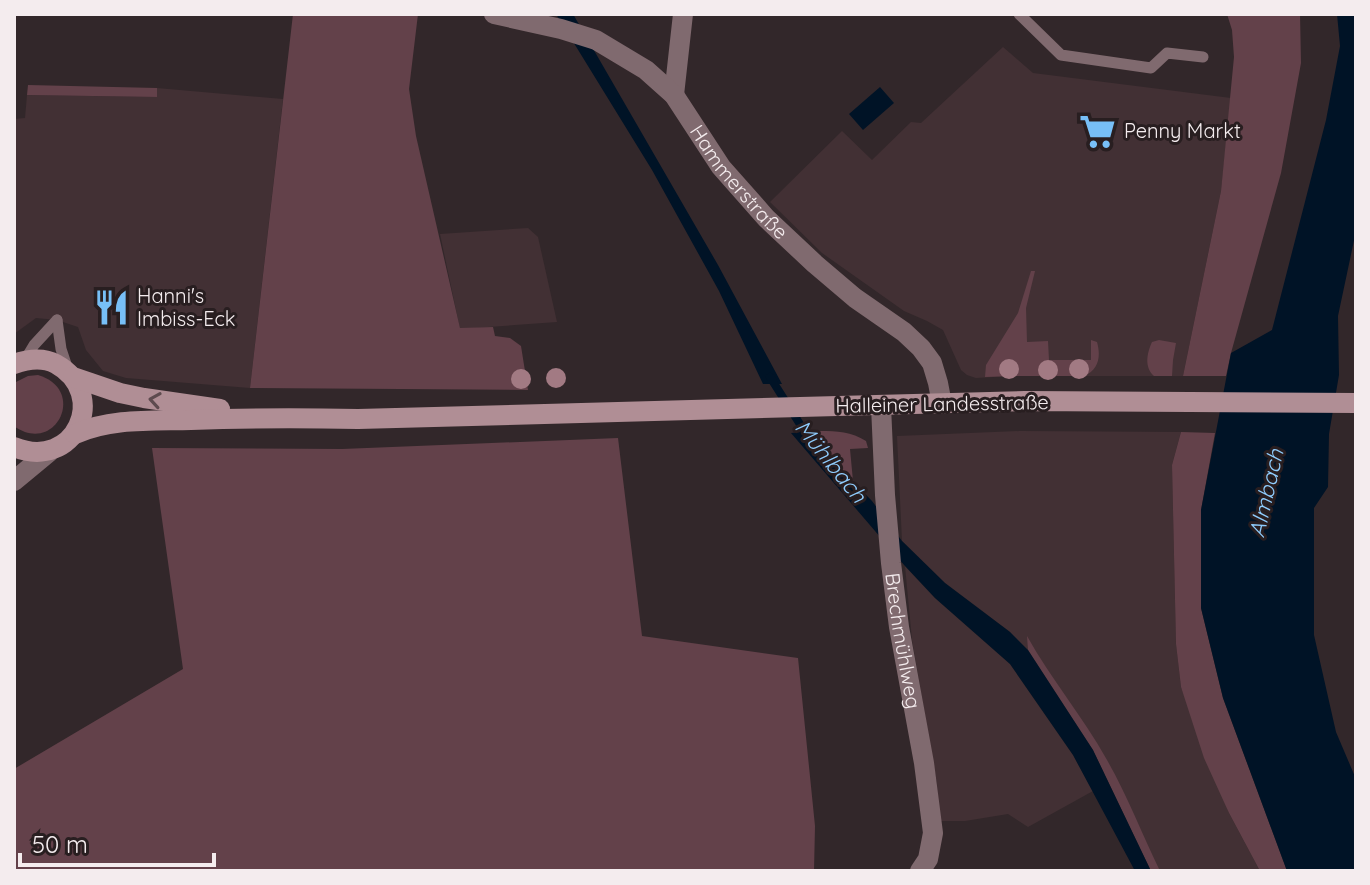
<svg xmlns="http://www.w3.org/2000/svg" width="1370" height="885" viewBox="0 0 1370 885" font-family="Quicksand,sans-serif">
  <rect width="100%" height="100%" fill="#32272a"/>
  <g fill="#423034">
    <polygon points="1003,47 1033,73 1231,98 1221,191 1183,376 1011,376 976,378 967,375 961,370 943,330 927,321 904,311 822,253 770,202 842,131 872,160 911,122 921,123"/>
    <polygon points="157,88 283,99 250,388 126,378 103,371 86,350 78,327 57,320 36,318 14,334 14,119 25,118 27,95 156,97"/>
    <polygon points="528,228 538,237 557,322 460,329 440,234"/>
    <polygon points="1020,431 1181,432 1172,465 1176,644 1181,687 1229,813 1260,871 1151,871 1093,750 1010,632 945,583 902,541 897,436"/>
    <polygon points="905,566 935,598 1010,664 1073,755 1093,791 1028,827 1008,814 965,821 939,821 937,784 912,640"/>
  </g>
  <g fill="#63414a">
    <polygon points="293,14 418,14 409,89 416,136 460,328 493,327 495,336 510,338 521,346 528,390 250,388"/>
    <polygon points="1227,14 1300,14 1301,63 1281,173 1231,353 1226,376 1183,376 1221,191 1234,57 1232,30"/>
    <polygon points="28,85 157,88 157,97 27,95"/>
    <path d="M1031,271H1035L1026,308L1027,342L1048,341L1049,360H1091V340L1097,342C1101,356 1099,370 1084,376H1011L985,377L986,365L1018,313Z"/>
    <path d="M1159,340L1176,343L1173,360L1172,376H1154C1144,367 1147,353 1152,342Z"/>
    <path d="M38,375C88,390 55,456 14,426V383L28,376Z"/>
    <path d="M812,431C831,431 849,430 866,441L868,448L850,449L853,481L835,463Z"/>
    <polygon points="1181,432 1215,433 1201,510 1201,608 1223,698 1287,871 1260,871 1229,813 1204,758 1181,687 1176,644 1172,465"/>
    <polygon points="618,438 642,636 798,658 815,826 814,871 14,871 14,769 183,669 152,448 342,449"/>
    <path d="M1027,636C1051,679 1083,717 1107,760C1127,795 1142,834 1160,871H1151L1093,750L1028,650Z"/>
  </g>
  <g fill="#001326">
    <polygon points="556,14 573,14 718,265 782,384 763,384 719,291 652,170"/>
    <polygon points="1337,14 1356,14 1356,231 1338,316 1339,375 1329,434 1328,487 1314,508 1314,635 1336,732 1356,779 1356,871 1287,871 1223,698 1201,608 1201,510 1231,353 1272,330 1326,120 1340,46"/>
    <polygon points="880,87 894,103 863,130 849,114"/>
    <polygon points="812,431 835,463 872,501 902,541 945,583 1010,632 1028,650 1093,750 1151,871 1135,871 1073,755 1010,664 935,598 905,566 791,433"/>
  </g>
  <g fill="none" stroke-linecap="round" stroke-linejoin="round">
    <polyline stroke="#001326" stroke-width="8" points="770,377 810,440"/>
    <g stroke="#806a6f" stroke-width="11">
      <polyline points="1019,14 1061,55 1151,68 1167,53 1203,57"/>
      <polyline points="57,320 61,349 68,370"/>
      <polyline points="25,360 34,345 57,320"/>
    </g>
    <g stroke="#806a6f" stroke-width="20">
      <polyline points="674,95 683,14"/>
      <path id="s1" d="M881,406L885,495L891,563L899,627L924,763L933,833L928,859L920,871"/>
      <polyline points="14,481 49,452"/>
    </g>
    <path stroke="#806a6f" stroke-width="20" id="s2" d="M494,14L561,29L596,40L646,70L674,95L721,167L766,218L815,264L855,298L904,332L921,348L932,363L938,383L942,404"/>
    <g stroke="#b08e95" stroke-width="20">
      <path d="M14,364C28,359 43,357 56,364C110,394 75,472 14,447"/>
      <polyline points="73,377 120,393 144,398 220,409"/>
      <path d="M75,434C111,418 152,421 191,420C246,418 302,418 358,419L1025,401L1356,403"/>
    </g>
  </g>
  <g fill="#a27a83">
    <circle cx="1009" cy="369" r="10"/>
    <circle cx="1079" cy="369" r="10"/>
    <circle cx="1048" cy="370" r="10"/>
    <circle cx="556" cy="378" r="10"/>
    <circle cx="521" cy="379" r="10"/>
  </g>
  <defs><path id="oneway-chevron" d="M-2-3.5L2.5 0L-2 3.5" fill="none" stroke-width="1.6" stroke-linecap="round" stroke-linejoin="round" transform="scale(2)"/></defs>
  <use stroke="#5e4b4f" href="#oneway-chevron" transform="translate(155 400) rotate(-171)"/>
  <defs>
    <symbol id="supermarket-bare" viewBox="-9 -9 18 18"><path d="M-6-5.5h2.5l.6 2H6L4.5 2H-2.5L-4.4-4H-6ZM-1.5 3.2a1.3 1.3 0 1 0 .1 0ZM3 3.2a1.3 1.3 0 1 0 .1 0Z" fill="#77bff7" stroke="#281e20" stroke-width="2.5" paint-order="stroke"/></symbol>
    <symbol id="restaurant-bare" viewBox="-9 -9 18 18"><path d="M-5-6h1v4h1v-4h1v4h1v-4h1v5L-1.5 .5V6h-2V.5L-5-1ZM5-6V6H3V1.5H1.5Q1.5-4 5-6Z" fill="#77bff7" stroke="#281e20" stroke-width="2.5" paint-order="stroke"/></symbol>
  </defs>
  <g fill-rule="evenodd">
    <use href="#supermarket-bare" x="1072" y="106" width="51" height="51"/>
    <use href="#restaurant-bare" x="86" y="282" width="51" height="51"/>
  </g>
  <g text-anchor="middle" stroke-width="6" stroke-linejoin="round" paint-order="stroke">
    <g font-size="20" fill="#f4ecee" stroke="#281e20" text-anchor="start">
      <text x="1124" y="138">Penny Markt</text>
      <text x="137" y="303">Hanni's<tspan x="137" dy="23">Imbiss-Eck</tspan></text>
    </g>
    <g font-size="20" fill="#f4ecee" stroke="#281e20">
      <text dy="7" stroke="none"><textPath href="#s2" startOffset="310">Hammerstraße</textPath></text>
      <text transform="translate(942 404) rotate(-1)" y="7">Halleiner Landesstraße</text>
      <text dy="7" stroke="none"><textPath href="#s1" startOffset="236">Brechmühlweg</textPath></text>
    </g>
    <g font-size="22" font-style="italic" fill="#8fcdfe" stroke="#281e20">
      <text transform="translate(831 461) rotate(51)" y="8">Mühlbach</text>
      <text transform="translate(1266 493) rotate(-77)" y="8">Almbach</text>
    </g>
  </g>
  <rect width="1370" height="885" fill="none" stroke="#f4ecee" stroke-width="32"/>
  <path d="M20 853v12h194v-12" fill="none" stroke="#f4ecee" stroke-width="4"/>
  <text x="32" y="853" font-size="24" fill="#f4ecee" stroke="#281e20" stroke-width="6" paint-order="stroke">50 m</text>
</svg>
